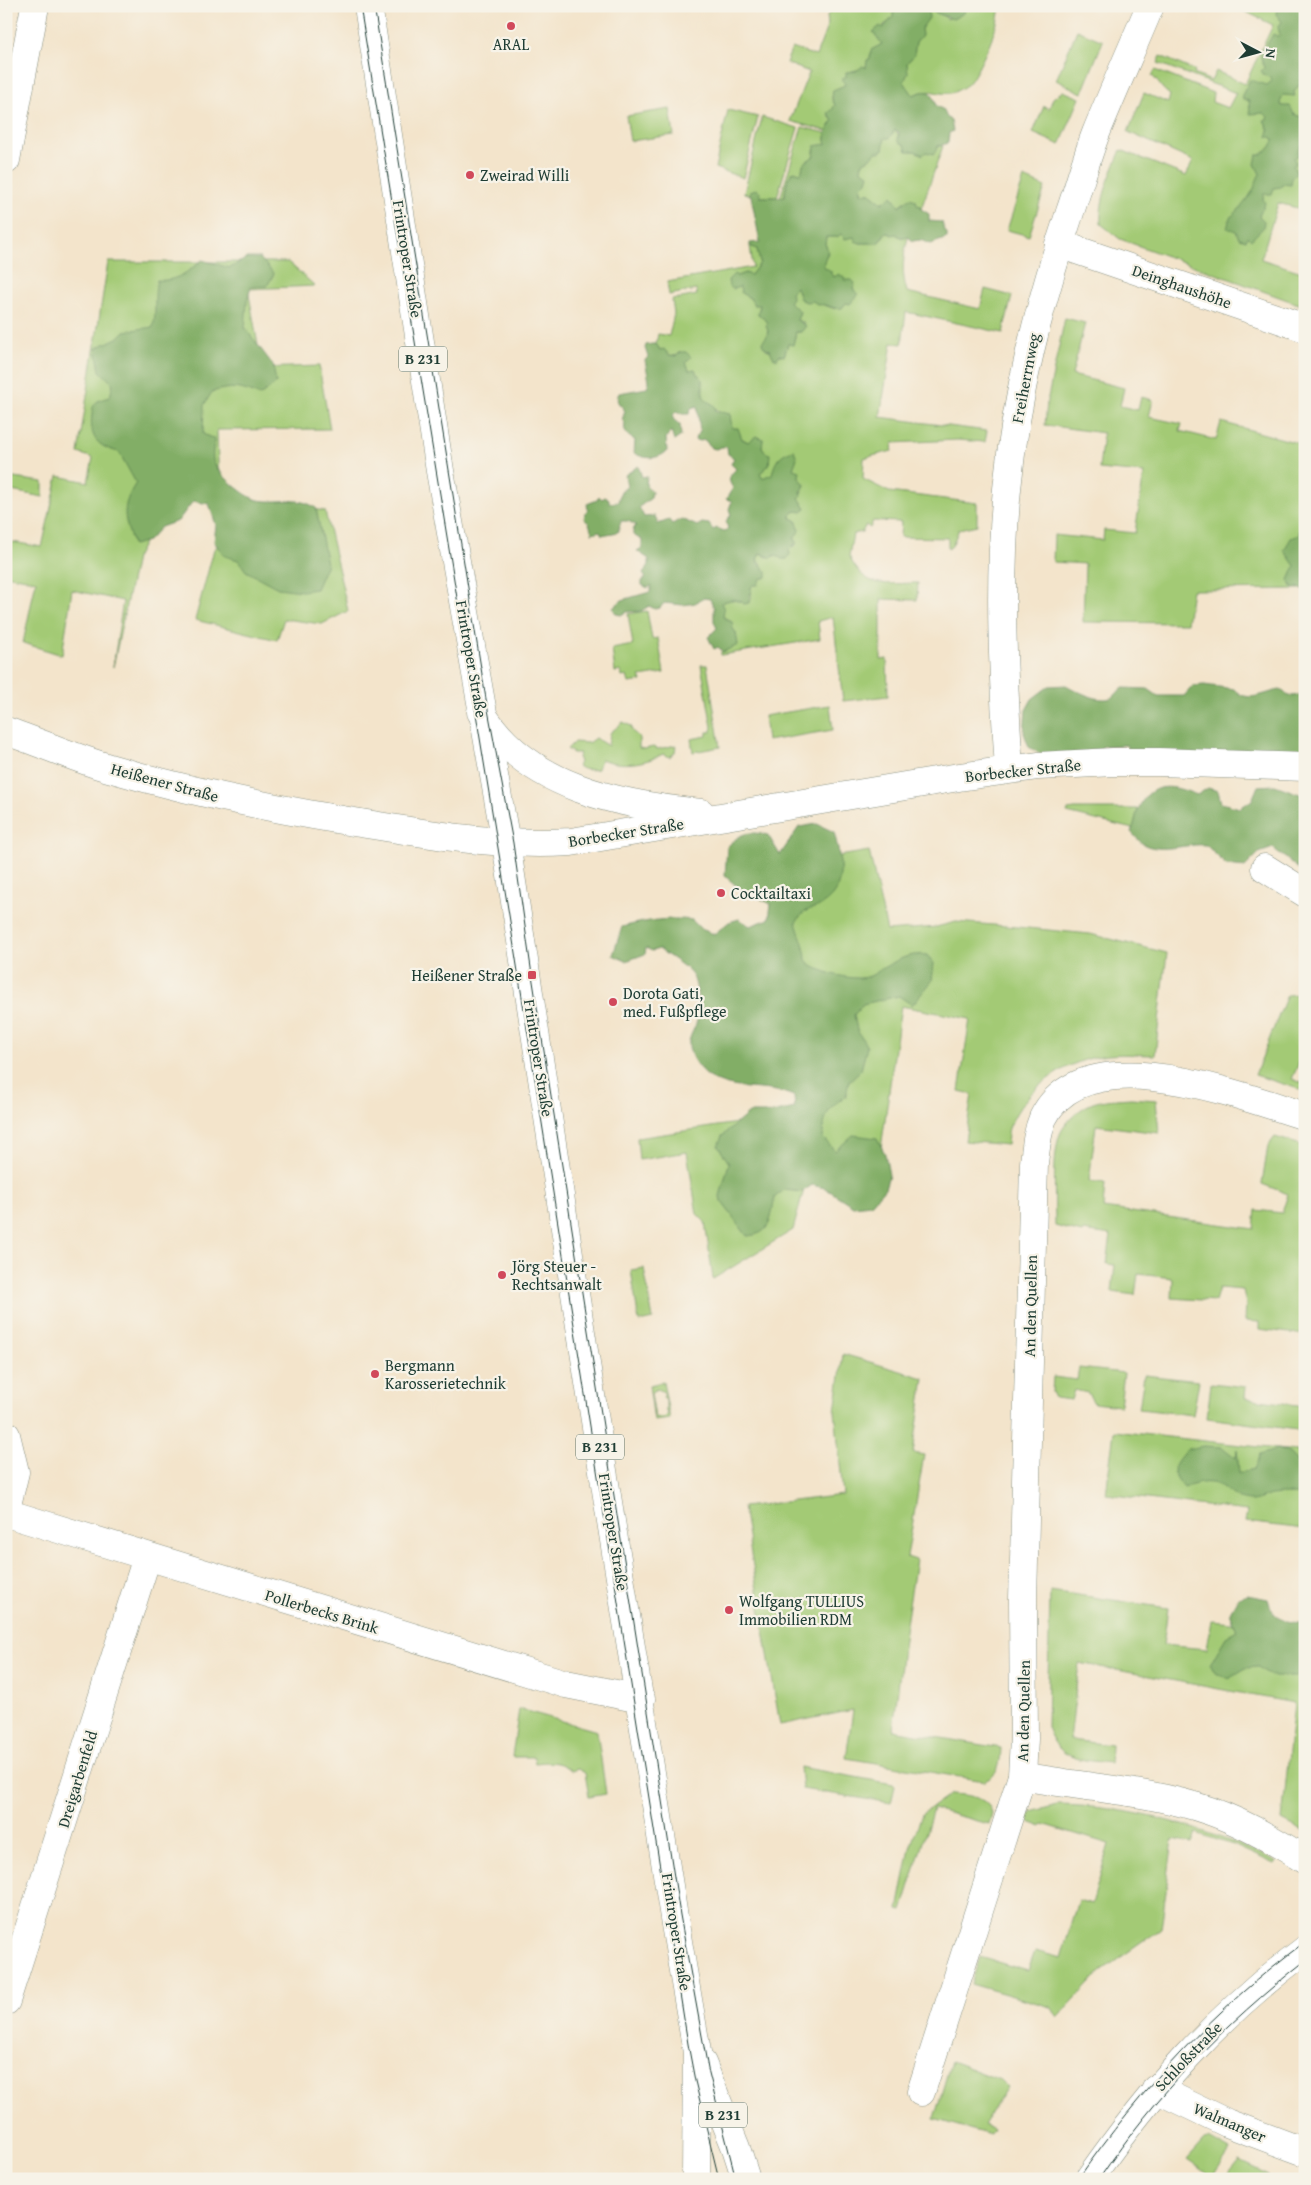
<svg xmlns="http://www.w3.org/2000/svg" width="1311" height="2185" viewBox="0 0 1311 2185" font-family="'Gentium Book Plus',serif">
  <rect width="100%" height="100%" fill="#f7f3e8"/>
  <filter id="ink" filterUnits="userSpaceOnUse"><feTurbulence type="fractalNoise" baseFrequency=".02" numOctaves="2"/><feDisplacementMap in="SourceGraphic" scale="10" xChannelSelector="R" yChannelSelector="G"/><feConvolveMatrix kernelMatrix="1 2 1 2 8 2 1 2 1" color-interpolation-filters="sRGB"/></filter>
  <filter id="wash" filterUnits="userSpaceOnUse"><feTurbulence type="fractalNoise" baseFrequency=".0096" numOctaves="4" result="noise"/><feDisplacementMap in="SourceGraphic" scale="20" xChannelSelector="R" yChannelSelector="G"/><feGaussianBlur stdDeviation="1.12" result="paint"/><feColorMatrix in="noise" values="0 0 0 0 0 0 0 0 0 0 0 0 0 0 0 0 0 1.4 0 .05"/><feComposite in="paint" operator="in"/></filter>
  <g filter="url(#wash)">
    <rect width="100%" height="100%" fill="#f3e4cb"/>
    <g fill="#a3ca75" stroke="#618454" fill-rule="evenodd">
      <path d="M835,6L901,7L890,21L884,25L880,40L882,45L871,50C872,58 866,61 866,68L852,71L845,85L833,91L832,99L835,105L829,116L833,121L827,131L790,121L809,72L786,63L792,48L816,56L828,24L827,16Z"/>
      <path d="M966,6H999C1002,21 978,73 968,84C964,87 956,92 951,93C935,95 931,87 913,95L904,82L907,63L914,55C914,47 915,41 921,35V29L928,10L932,9L948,19Z"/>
      <path d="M1234,6H1305V210L1278,203L1261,259L1305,273V297L1301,305L1120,239L1101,224C1099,198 1111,174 1121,150L1186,176L1193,161L1128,132L1144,93L1168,103L1170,95C1160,88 1161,84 1152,76L1155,70L1213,93L1212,102L1228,108L1236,93L1158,63L1161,56L1195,71L1194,74L1211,81L1216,71L1245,84L1273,25Z"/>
      <polygon points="1077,30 1103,41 1082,93 1056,80"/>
      <polygon points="1063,91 1080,98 1060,145 1033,133 1044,106 1049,109 1053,98"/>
      <polygon points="670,109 674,135 630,141 626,116"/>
      <polygon points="728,110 758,117 743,178 715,168"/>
      <polygon points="762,117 798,128 777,197 760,197 750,191 750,195 744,193"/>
      <polygon points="802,127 826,133 826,144 814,149 814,156 803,164 802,171 800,173 794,171 788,178 784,197 780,198"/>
      <polygon points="895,130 910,151 930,152 938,146 943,146 921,209 910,198 899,206 892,196 882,203 870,193 861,193 861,187 867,181 860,170 862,163 872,157 885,138"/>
      <polygon points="1024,178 1045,187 1029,236 1007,230"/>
      <path d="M886,232L896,234L900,237H908C903,258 901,272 907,292L980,309L985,289L1012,296L1003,333L906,312L902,344L892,343L880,417L987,431L985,442L957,440L893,443L892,451L864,458L863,479L889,492L977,503V525L959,529L952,546L948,549V538L900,537L901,522L873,521L870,528L866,525L862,532L853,534L849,556C866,591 885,583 918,583L917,600L881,599V660L887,659L888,696L843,701L833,617L818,621L820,639L721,655V651L724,652L736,642L730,620L723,617L721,602L729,599L737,601L751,599V587L762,564L757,560L760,553L767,557L775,555L779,556L796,545L791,514L796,511L806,509L799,498L805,485L792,470L778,459L772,475L763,478L760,473L769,465V454L766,453L762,447L763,439L756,437L748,442C742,439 736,434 732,428C730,424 731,421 727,417C719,410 710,406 703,397L701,377L689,370L681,352L676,356C667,355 661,352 656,344L658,334L669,336L674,314L672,300L697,295L696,290L669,295L667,282L753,267L750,246L757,249L760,263L751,275L745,273L737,276C743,297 744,294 760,305L758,314L768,322L767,337L762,342L766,349L784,356L788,344L794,341L796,332H801L804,323L797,320L800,312L789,303L791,293L796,287L813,301L835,309L844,280L834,277L824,267L823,262L828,253L825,244L826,237H837L841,234L854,237L860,243H874L881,240Z"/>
      <polygon points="108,262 288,262 315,286 248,289 262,368 319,366 330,429 217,430 219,494 325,511 348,611 322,624 284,619 277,640 195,620 214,549 220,544 221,504 189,495 154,524 136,558 113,667 123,601 72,590 62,655 23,643 36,581 6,575 6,541 42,547 58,476 88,482 93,458 78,453"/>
      <polygon points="1065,318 1085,323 1072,375 1124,388 1120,406 1138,410 1141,397 1153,400 1149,417 1182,424 1180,431 1216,440 1221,422 1305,445 1305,589 1192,590 1187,623 1083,622 1085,564 1053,562 1054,535 1103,540 1104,530 1135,533 1144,473 1099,469 1103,433 1045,425 1047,402"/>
      <polygon points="6,477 43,482 43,497 6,490"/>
      <polygon points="647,611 652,639 658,638 664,673 640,677 642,681 629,683 627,676 622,677 621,671 615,672 612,649 633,645 628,614"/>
      <polygon points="701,665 707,665 720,747 693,752 691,739 707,736 707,732 711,732 712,727"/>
      <polygon points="830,705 833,730 767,741 764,716"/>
      <path d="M623,722L631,726L632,731L639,737V748L645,749L653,747L658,749L676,745L675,752L670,757L663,754C644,764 621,767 601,759L598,769C590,770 584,771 578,766L580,762L578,757L580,753H573L567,749L574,742L588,743L595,738L608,746L610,733Z"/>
      <polygon points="1075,809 1138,809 1133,829 1067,813 1068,810"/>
      <path d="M869,851L887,931L936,927L956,922L1006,926L1090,934L1167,953L1155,1055C1138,1055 1119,1053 1101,1056C1064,1062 1024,1090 1010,1126C1007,1132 1008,1139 1007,1145L965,1141L972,1094L959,1091L970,1019L901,1006L875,1191L806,1182L793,1230L713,1279L705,1222L697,1214L687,1152L639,1160L637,1138L818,1111L787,865Z"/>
      <polygon points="1298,994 1305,999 1305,1049 1292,1079 1305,1084 1305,1091 1255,1075 1287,995"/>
      <path d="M1131,1098L1156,1100L1159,1133L1096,1125L1089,1181L1105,1183L1103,1208L1254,1229L1256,1210L1282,1213L1288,1194L1262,1184L1268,1146L1275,1137L1305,1146V1335L1259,1329V1322L1245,1321L1246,1304L1243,1290L1219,1288L1215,1301L1172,1298L1173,1278L1138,1274L1135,1295L1112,1292L1115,1265L1107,1264L1111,1235L1083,1231L1082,1233L1055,1226C1055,1201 1052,1155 1060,1134C1065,1122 1081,1107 1093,1103C1105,1099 1118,1099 1131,1098Z"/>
      <polygon points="644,1268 653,1319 639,1322 631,1270"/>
      <path d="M843,1354L924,1378L913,1453L924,1455L907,1557L916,1560L905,1631L893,1730L1001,1748C1000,1763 1000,1775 984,1781L846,1758L853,1710L780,1725L743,1507L843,1495L835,1411Z"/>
      <polygon points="1079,1368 1124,1373 1120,1406 1094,1403 1088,1393 1074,1390 1071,1400 1055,1398 1052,1392 1053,1377 1077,1380"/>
      <polygon points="1144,1375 1199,1381 1193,1415 1139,1409"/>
      <path d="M663,1382L670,1419L654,1421L649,1385ZM656,1389L662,1391L665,1394L663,1397L666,1399V1412L668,1414L664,1418L655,1417L651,1394Z"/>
      <polygon points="1211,1383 1246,1387 1245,1398 1305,1406 1305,1431 1207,1418"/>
      <polygon points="1114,1431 1305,1452 1305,1529 1245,1522 1247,1511 1106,1494"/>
      <path d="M1050,1591L1168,1608L1163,1645L1207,1649L1212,1620L1305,1630V1832L1282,1820L1294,1703L1079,1663L1070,1740L1111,1745L1110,1763C1078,1759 1059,1761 1047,1727Z"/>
      <path d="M519,1709L597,1731L606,1794L589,1797L585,1773L578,1769L571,1771C560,1760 548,1762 535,1763L534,1757H512Z"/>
      <polygon points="800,1767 893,1784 895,1786 891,1803 802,1789"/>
      <path d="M951,1794C966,1795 988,1796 992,1813L989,1824L933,1809L902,1911L898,1910L910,1848L922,1814Z"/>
      <path d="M1057,1805C1134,1806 1208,1829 1277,1861L1275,1864L1233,1845L1196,1833L1192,1843L1173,1839L1161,1929L1101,1971L1058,2017L1051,2007L971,1984L980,1957L1028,1971L1035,1951L1061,1958L1078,1900L1092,1904L1109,1844L1043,1824L1042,1827L1023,1820L1031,1812Z"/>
      <polygon points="951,2061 1000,2080 1007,2087 983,2125 993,2130 990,2135 934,2119"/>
      <polygon points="1209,2139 1230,2151 1212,2177 1187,2160 1205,2140"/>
      <polygon points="1239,2161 1269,2175 1268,2179 1224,2179"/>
    </g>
    <g fill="#82ae66" stroke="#50764d">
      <path d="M901,6H966L964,13L953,19L936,13L932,9L928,10L929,18L921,29L922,35L916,42L914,55L907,63L908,73L904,82L913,95C927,89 933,90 936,106L944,110L946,116L951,121L953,131L949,133L948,143L938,146L934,154L926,152L923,155L915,151H907L905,145L898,141L899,132L895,130L889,138H885L883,150L880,152H876L872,157L862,163L861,170L869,174L867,181L861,187V193H870L882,203L892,196L900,206L910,198L916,200L917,205L921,206V209L929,214V221L942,222L944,230L947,233V238L931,244L920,240L913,241L908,237H900L896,234L892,235L886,232L878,243H860L855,241L854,237L845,239L841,234L837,237H826L825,244C832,253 822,258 824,267L831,271V274L834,277L839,274L845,278L844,280H852L855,283L853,289L858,295L850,304L846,303L842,308C833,310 827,303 818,305L813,301L806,302L800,299L796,287L791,292L792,298L789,302L800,311L797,320L806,326L801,332H796L793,345L788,344L784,356L779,355L777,359L773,357L770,350L763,346L762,342C767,337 770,333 766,326L768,322L758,314L760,305H754L750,298L741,293L740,287L733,289L729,286L728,280L734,274L737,276L745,273L751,275L760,263L757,249L750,246V243L760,242L750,191L756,189L760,192V197H784L788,178L794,171L800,173L802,171L803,164L814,156L815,146L826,144V133L833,121L828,113L832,110L835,105L832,99L833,90L845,85L842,78L846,77V72L856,71L863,66L866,68L867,60L870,59L871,50L882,44L873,32L880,26L883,28L893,17V11H897Z"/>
      <path d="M1281,6H1305V84L1298,86L1294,92L1295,96L1283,95L1280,103L1282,106H1290L1294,114L1304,118L1305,145L1301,146L1298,151L1299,155L1294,158L1296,164L1293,166L1297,173L1292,177L1291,185L1283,184L1281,187L1274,188L1272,194H1264L1263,199L1265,203L1259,216L1264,221L1263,228L1251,240L1248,237L1246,240L1239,238L1236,231L1227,228L1230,217C1236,215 1254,192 1255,185C1257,181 1257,178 1260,174L1255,164L1257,155H1261L1270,148L1274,141L1273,138L1267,136L1269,131L1264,120H1266L1268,117L1264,113L1250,114L1249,101L1243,99L1242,95L1250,80L1267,85L1272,81L1270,77L1265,76L1261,71L1264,68L1261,55L1273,34L1277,36L1280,35L1278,27L1282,22L1276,14L1277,9Z"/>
      <path d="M247,258H260L274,274L267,286L251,287L247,301L245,328L273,365L276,383L260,396C240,387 232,386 212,392L204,405L203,434L214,439C214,446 211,457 214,463C219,474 246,498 258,500C278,504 297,495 316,508L327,564L316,589L302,591L278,588L246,571L238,560L225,556L214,542L216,525L209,504L193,501L178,521L161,527L148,541L133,545C124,518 120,508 136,483L119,452C97,447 89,437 92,415C92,410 93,404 98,401C101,399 106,398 110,397L113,384L100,371L96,348L119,337L125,331L153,327C157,312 153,297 157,280C176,282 188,272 202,260L230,268Z"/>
      <path d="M652,344H656L660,350L664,349L669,355L676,356L681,352H686L691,357L686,362L689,370L695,369L697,374L701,377C707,391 696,396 714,405L716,411L730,414L732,428H738L742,439L748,442L756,436L763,439L762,447L766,453L770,454L769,465L760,473L762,478L772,474C775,461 780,453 794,450L797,458L793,469L800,471L799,477L805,485L801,491L802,496L799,498L806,509L802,512L796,511L791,514V518L796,520L800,530L794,538L797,542L789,550L790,554L787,559H782L775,555L772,558L760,553L757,560L767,572V577L760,579L758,585H753L751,587L749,603L744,604C737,597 729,600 721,603L724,609L723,617L733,623L732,627L736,633L738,645L723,652L718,647L714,649L708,637L717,628L714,622V608L710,599L704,598L695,603L683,605L664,603L660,608L655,609L649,606L641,611L626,612L621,615L616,614L613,608L622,600L650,592L652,585L648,588L642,585V581L646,578L643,574L649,565V559L637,551L642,548V540L633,535V530L636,525L628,521H621L618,532L602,535L600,531L592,533L589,523L584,519L585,513L588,510L587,504L597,500L599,496L602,499L605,497L609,499V503L618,502L621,491L627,487L625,475L638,466L642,477L647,476L646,485L652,492L651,498L639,507L644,517L655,516L658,524L669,520L672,524L682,519L697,526L702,523L709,524L713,530L717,528L724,531L728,529L726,521L731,515L729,509L732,501L726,499L733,488C727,479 729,476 736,469L731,464L734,458L728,454L727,447H721L716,449L711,448L705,440L700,441L695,440L696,436L700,432L697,406L691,408L689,414H682L677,411L673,415V419L680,425L681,436L674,441L671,431L666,438L667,451C658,460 644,459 634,453L635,440C627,436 623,432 625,423L622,420L625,411C621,404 614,403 619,393L647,388L649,381L645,360L648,357L645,348L646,345Z"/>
      <polygon points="1305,524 1305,589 1292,587 1289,580 1295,566 1284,550 1291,538 1299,535 1300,527"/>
      <path d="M1066,685C1077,691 1100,704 1113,697C1116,695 1119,690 1122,688L1148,689L1158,696H1184L1193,686L1204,685L1234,689C1247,704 1263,693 1280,690L1291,696L1305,695V764L1288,752L1276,748L1258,757L1131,755L1126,745L1104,746L1088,756L1048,759L1029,747L1024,733L1026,710L1032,699L1049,686Z"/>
      <path d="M1275,785L1305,796V870H1300L1273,848L1259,853L1245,867L1226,865L1206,845C1187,843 1161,854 1143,844C1139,841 1135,836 1131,832C1135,825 1135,817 1138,810C1150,780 1173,785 1197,795L1208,788L1218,791L1221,803L1240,808L1252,800L1258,786Z"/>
      <path d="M817,824L834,832C840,856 848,887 824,903C810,913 809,904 796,922C799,935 806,946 806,960C816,972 851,981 867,977C872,976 877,972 881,969C898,960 907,953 927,955L934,963L932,981L912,1005L899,996L863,1004L854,1015L857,1030L867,1047L861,1070L849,1081L846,1096C827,1108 824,1116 823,1138L835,1151L853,1135L877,1138L885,1154L889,1175L885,1188L871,1204L853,1206L825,1188L812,1185L802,1192L784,1190L775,1197C770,1218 773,1234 747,1236L721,1201L720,1196L729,1163L718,1146L722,1136L749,1113H772L795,1108L794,1096C768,1085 740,1092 716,1081C703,1075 688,1058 689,1042C690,1035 695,1028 697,1021C699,1011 698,992 695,982C692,968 670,958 659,949L652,951L646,948L645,954L626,961L613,955L622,927C643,921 670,917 692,920L701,929L714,934L729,922L739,919L750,926L769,919L771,904L739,888L725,876L727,847C742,832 747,831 768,835L780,855L799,827Z"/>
      <path d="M1203,1446L1222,1447L1236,1458L1237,1449L1239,1473L1254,1469L1260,1455L1278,1449L1289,1453L1305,1470V1501L1300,1494C1291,1495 1281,1493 1272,1495C1266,1496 1260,1500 1253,1501C1225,1503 1228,1470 1184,1488C1169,1469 1172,1467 1187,1449Z"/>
      <path d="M1247,1595L1268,1599C1274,1622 1284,1620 1305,1624V1676H1271L1258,1667L1246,1668L1229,1678L1215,1673L1210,1664L1226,1637L1237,1631L1230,1612L1238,1598Z"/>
    </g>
  </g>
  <g filter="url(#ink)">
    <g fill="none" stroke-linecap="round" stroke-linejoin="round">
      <defs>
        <g id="minor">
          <polyline points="6,160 35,6"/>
          <polyline points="1059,244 1305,328"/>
          <path d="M481,712C526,787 619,805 701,813"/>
          <path d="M6,731C41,743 74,758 109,768C198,794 288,812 379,826C445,837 504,846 571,842L959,777L1038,766L1113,762H1159L1305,767"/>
          <path d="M1009,769C1003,675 998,582 1007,489C1016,393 1040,303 1070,212C1079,186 1086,159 1096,133C1113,91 1132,49 1150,6"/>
          <polyline points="1265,868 1305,893"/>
          <polyline points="6,1435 15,1472 6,1509"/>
          <polyline points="6,1513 566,1684 641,1699"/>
          <path d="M1022,1776C1084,1788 1149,1790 1210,1811C1244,1823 1274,1840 1305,1860"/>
          <polyline points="6,2001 147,1557"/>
          <polyline points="1156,2089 1227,2123 1305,2152"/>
          <path d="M921,2092L1022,1776L1024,1739L1023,1600L1034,1163C1036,1147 1037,1132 1043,1118C1084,1035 1241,1096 1305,1116"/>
          <path d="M1089,2179C1151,2090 1218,2015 1305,1950"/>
        </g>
        <g id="major">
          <polyline points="368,6 440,471 506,843 580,1326 676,1930 697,2052 696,2179"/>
          <polyline points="702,2063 736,2148 746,2179"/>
        </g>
      </defs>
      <use href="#minor" stroke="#899080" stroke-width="29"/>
      <use href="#major" stroke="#899080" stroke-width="29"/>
      <use href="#minor" stroke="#fff" stroke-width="28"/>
      <use href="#major" stroke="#fff" stroke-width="28"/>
      <g stroke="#1f3d34" stroke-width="1">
        <polyline points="360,6 509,915 688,2044 695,2081 719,2179"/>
        <polyline points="374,6 486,699 513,843 532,975 680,1915 708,2069 736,2179"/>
        <path d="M1078,2179C1141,2089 1216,2007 1305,1942"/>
        <path d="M1099,2179C1157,2093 1223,2025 1305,1961"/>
      </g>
    </g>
  </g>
  <g fill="#d1495b" stroke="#f7f3e8" stroke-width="2">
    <circle cx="511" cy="26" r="5"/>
    <circle cx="470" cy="175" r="5"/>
    <circle cx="721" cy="893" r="5"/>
    <rect x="527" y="970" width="10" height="10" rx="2.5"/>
    <circle cx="613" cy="1002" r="5"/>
    <circle cx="502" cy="1275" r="5"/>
    <circle cx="375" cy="1374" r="5"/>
    <circle cx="729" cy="1610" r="5"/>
  </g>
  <g text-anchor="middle" stroke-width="4.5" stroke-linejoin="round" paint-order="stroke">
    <g fill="#f7f3e8" stroke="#60746a" stroke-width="1">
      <rect x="399" y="346.5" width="48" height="25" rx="4"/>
      <rect x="576" y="1434.5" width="48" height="25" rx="4"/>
      <rect x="699" y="2102.5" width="48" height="25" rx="4"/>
    </g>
    <g font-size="15" font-weight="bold" fill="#1f3d34">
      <text x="423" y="364">B 231</text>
      <text x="600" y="1452">B 231</text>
      <text x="723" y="2120">B 231</text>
    </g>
    <g font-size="16" fill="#1f3d34" stroke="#f7f3e8" text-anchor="start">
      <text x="511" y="50" text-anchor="middle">ARAL</text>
      <text x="480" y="181">Zweirad Willi</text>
      <text x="731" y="899">Cocktailtaxi</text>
      <text x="522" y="981" text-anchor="end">Heißener Straße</text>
      <text x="623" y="999">Dorota Gati,<tspan x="623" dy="18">med. Fußpflege</tspan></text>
      <text x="512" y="1272">Jörg Steuer -<tspan x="512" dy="18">Rechtsanwalt</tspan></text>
      <text x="385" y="1371">Bergmann<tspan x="385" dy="18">Karosserietechnik</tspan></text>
      <text x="739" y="1607">Wolfgang TULLIUS<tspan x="739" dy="18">Immobilien RDM</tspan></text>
    </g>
    <g font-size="16" fill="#1f3d34" stroke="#f7f3e8">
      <text transform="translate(408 259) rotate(81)" y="6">Frintroper Straße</text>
      <text transform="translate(1182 286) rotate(19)" y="6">Deinghaushöhe</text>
      <text transform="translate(1025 378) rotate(-79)" y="6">Freiherrnweg</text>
      <text transform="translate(472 659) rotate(80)" y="6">Frintroper Straße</text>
      <text transform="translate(1023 770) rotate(-6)" y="6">Borbecker Straße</text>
      <text transform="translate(165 782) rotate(15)" y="6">Heißener Straße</text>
      <text transform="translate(626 832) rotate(-9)" y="6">Borbecker Straße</text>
      <text transform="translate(539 1058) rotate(81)" y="6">Frintroper Straße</text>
      <text transform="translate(1030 1306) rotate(-89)" y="6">An den Quellen</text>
      <text transform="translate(614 1532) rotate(81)" y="6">Frintroper Straße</text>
      <text transform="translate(322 1611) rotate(17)" y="6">Pollerbecks Brink</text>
      <text transform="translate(1023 1711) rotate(-89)" y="6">An den Quellen</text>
      <text transform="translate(77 1779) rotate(-73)" y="6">Dreigarbenfeld</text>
      <text transform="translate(677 1932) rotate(81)" y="6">Frintroper Straße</text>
      <text transform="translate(1188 2056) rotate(-46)" y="6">Schloßstraße</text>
      <text transform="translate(1230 2122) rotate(23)" y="6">Walmanger</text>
    </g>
  </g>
  <rect width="1311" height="2185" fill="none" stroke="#f7f3e8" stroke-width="25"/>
  <g transform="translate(1258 52) rotate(96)" stroke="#f7f3e8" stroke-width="4" paint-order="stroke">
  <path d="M0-4L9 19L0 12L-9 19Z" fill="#1f3d34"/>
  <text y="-8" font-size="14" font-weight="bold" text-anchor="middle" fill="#1f3d34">N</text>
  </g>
</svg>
